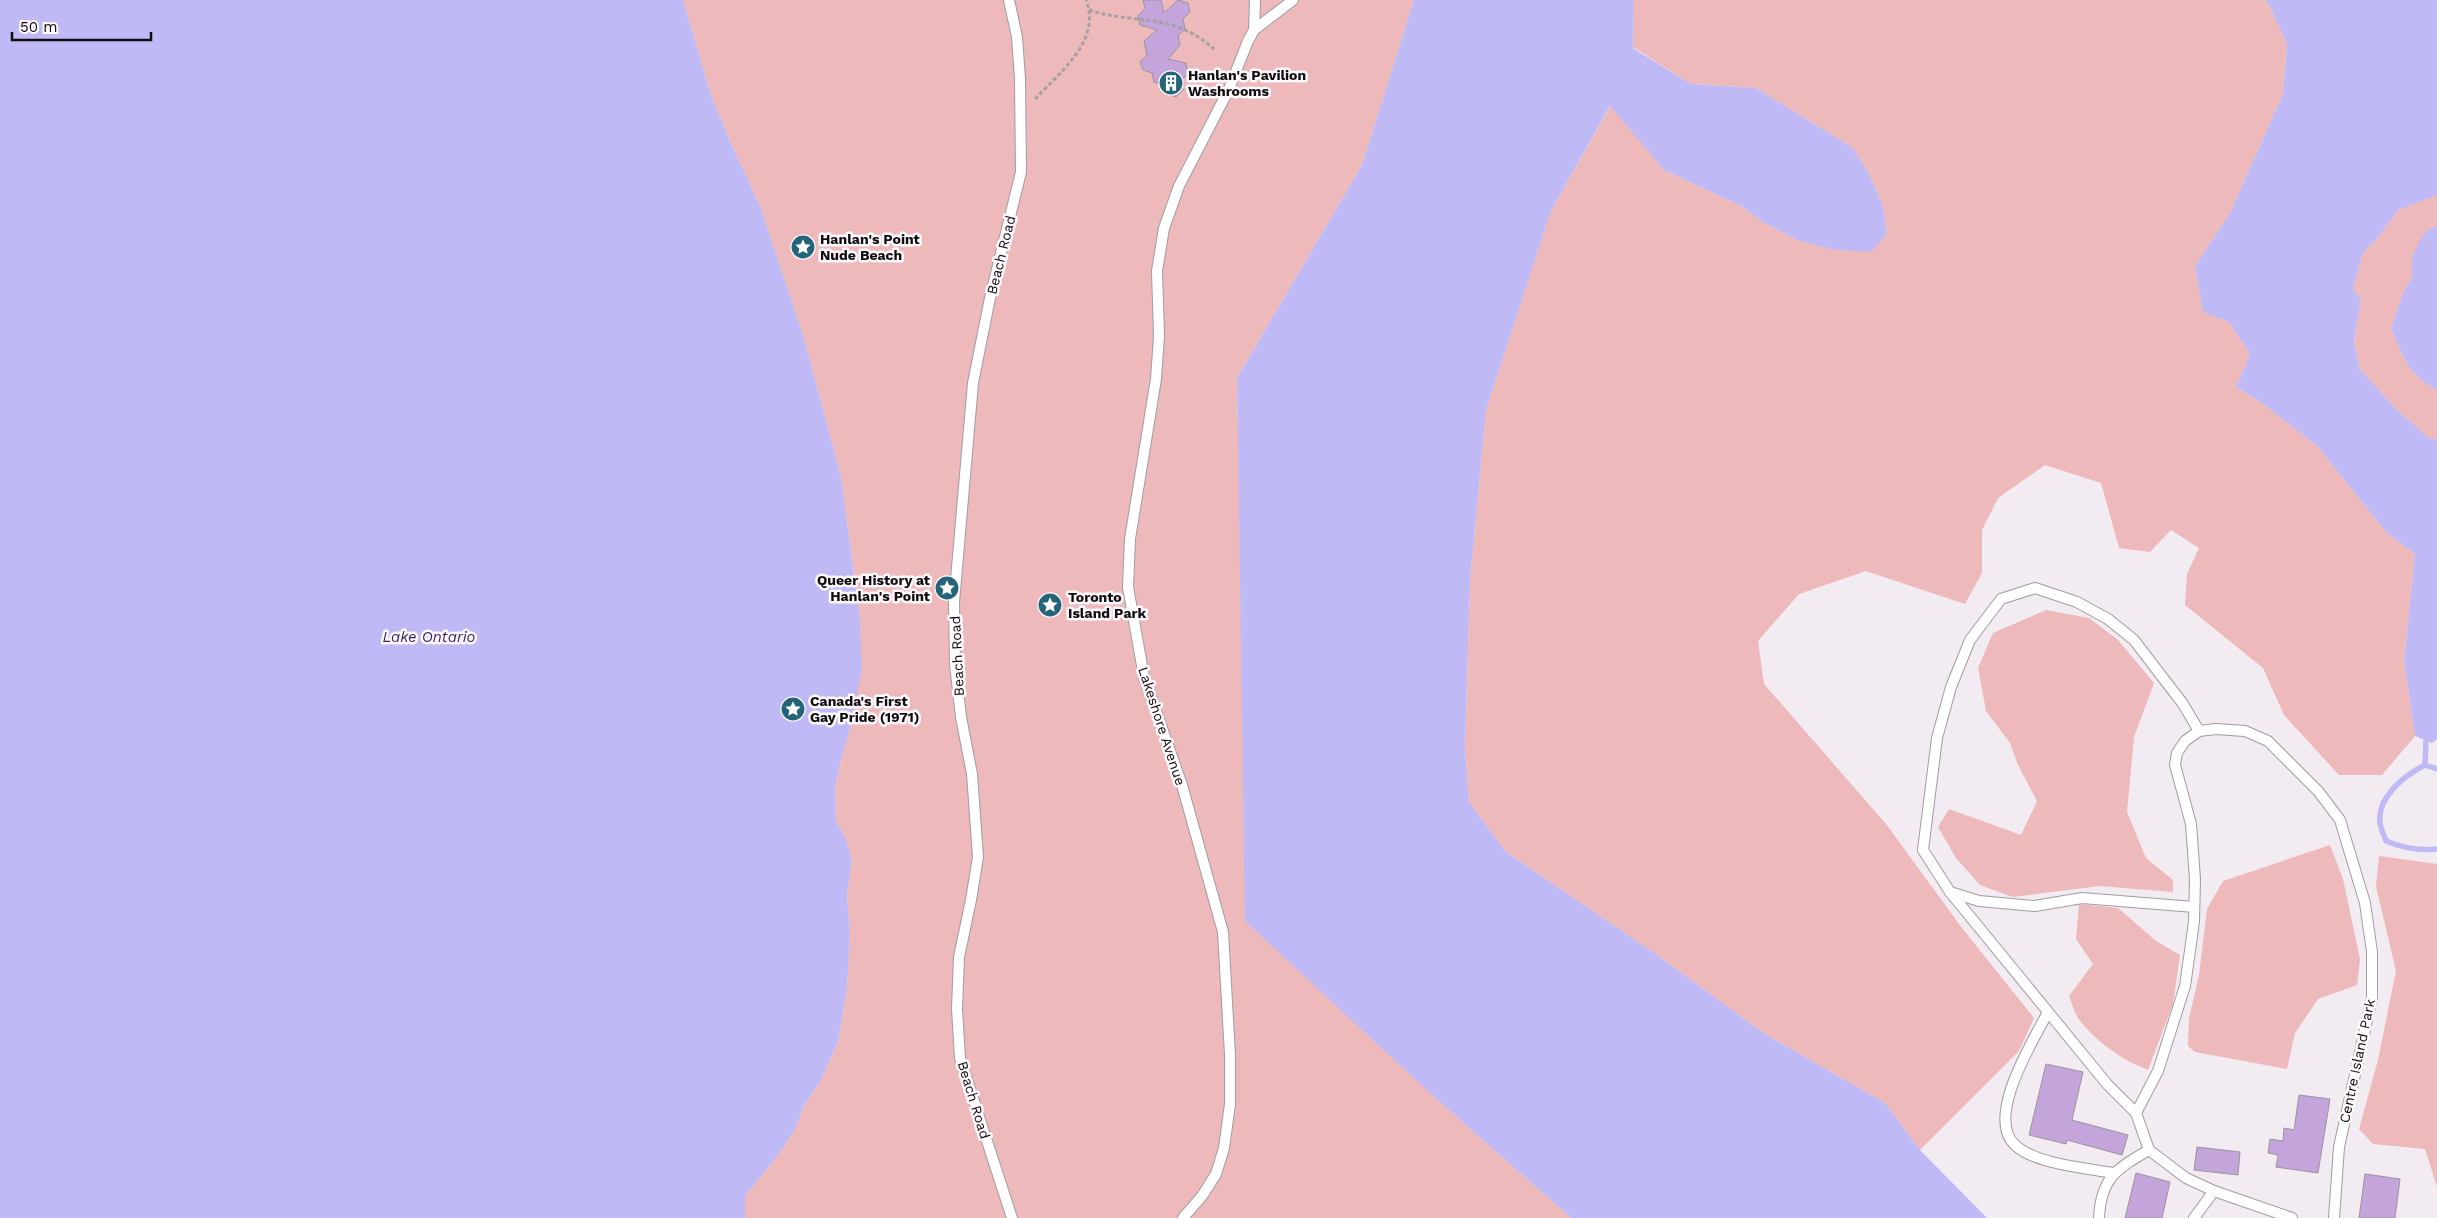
<svg xmlns="http://www.w3.org/2000/svg" width="2437" height="1218" viewBox="0 0 2437 1218" font-family="'Work Sans',sans-serif">
  <rect width="100%" height="100%" fill="#f2ebf1"/>
  <g fill="#eeb9bb">
    <polygon points="683,0 1414,0 1362,165 1237,378 1241,593 1432,1095 1571,1218 745,1218 745,1196 779,1154 796,1128 803,1107 820,1082 838,1042 847,989 850,934 847,895 852,860 846,839 836,821 835,789 841,759 849,733 861,670 860,618 841,477 804,338 760,206 729,139 710,92"/>
    <polygon points="1634,0 2264,0 2268,3 2287,44 2283,94 2230,213 2195,266 2203,311 2229,322 2250,354 2236,387 2262,403 2317,446 2387,533 2415,554 2404,660 2415,736 2382,775 2339,775 2284,715 2263,668 2185,605 2187,574 2199,548 2171,530 2150,552 2119,548 2101,483 2045,465 1998,498 1982,530 1982,573 1965,604 1866,571 1799,594 1758,641 1764,684 1886,824 1962,928 2034,1018 2019,1051 1920,1150 1885,1103 1765,1034 1653,952 1506,852 1469,802 1465,748 1470,581 1486,410 1551,211 1611,105 1664,170 1743,207 1761,221 1797,240 1887,234 1883,206 1869,174 1853,148 1756,88 1691,84 1633,47"/>
    <path d="M2433,195H2437V226L2426,231L2412,258V277L2403,293L2391,328C2403,355 2408,377 2437,389V439L2429,438L2396,409L2360,369L2354,341L2361,300L2353,288L2363,253L2377,239L2398,210Z"/>
    <polygon points="2046,610 2089,618 2118,640 2154,683 2134,737 2127,812 2146,858 2173,880 2173,892 2100,886 2013,897 1980,885 1956,858 1938,827 1949,809 2021,835 2037,801 2018,765 2010,743 1986,711 1978,668 1993,633"/>
    <polygon points="2330,845 2343,879 2360,959 2357,985 2318,999 2295,1033 2287,1069 2195,1052 2188,1046 2189,1018 2199,975 2207,909 2223,881"/>
    <polygon points="2379,856 2437,864 2437,1187 2425,1149 2373,1144 2359,1129 2378,1060 2396,971 2376,886"/>
    <path d="M2079,904L2118,908L2156,941L2180,955L2173,1004L2148,1070C2122,1060 2095,1041 2078,1018C2074,1012 2072,1003 2069,996L2093,964L2076,939Z"/>
  </g>
  <g fill="#bfbaf5">
    <polygon points="0,0 683,0 710,92 729,139 760,206 804,338 841,477 860,618 862,670 849,733 841,759 835,789 836,821 846,839 852,860 847,895 850,934 847,989 838,1042 820,1082 803,1107 796,1128 779,1154 745,1196 745,1218 0,1218"/>
    <polygon points="1414,0 1634,0 1633,48 1691,84 1756,88 1853,148 1869,174 1883,206 1887,234 1871,252 1834,250 1797,240 1761,221 1743,207 1664,170 1610,106 1551,211 1486,410 1470,581 1465,748 1469,802 1506,852 1653,952 1765,1034 1885,1103 1920,1150 1987,1218 1571,1218 1432,1095 1245,921 1237,378 1362,165"/>
    <polygon points="2264,0 2437,0 2437,195 2398,210 2377,239 2363,253 2353,288 2361,300 2354,341 2360,369 2396,409 2429,438 2437,439 2437,739 2432,743 2415,736 2404,660 2415,554 2387,533 2317,446 2262,403 2236,387 2250,354 2229,322 2203,312 2195,266 2230,213 2283,94 2287,44 2268,3"/>
    <path d="M2437,226V389C2408,377 2403,355 2391,328L2403,293L2412,277V258L2418,244L2426,231Z"/>
  </g>
  <g fill="none" stroke-linecap="round" stroke-linejoin="round">
    <g stroke="#bfbaf5" stroke-width="5.5">
      <polyline points="2425,765 2426,741"/>
      <path d="M2437,769L2425,765C2405,775 2377,797 2380,822C2380,828 2384,835 2386,841C2403,848 2419,851 2437,849"/>
    </g>
  </g>
  <g fill="#c4a5db" stroke="#99959c">
    <polygon points="1143,0 1161,0 1164,13 1178,0 1188,3 1190,12 1183,19 1185,29 1178,36 1180,45 1168,59 1186,63 1188,74 1181,80 1183,90 1176,97 1167,94 1164,85 1154,82 1152,73 1143,70 1140,62 1147,55 1144,41 1157,30 1140,25 1138,16 1145,8"/>
    <polygon points="2046,1064 2083,1072 2072,1120 2128,1135 2122,1155 2067,1140 2066,1144 2029,1135"/>
    <polygon points="2299,1095 2330,1099 2318,1173 2276,1167 2278,1155 2268,1153 2270,1139 2283,1141 2284,1128 2294,1130"/>
    <polygon points="2197,1147 2240,1152 2238,1175 2194,1170"/>
    <polygon points="2136,1173 2170,1182 2162,1218 2125,1218"/>
    <polygon points="2365,1174 2400,1179 2395,1218 2359,1218"/>
  </g>
  <g fill="none" stroke-linecap="round" stroke-linejoin="round">
    <defs>
      <g id="lane">
        <polyline points="1009,0 1017,37 1020,79 1021,172 990,298 973,383 954,602 955,664 961,717 972,774 978,857 971,900 959,957 957,1009 960,1058 1012,1218"/>
        <polyline points="1254,30 1255,0"/>
        <polyline points="2199,731 2183,704 2134,640 2108,619 2077,602 2035,588 2001,599 1970,640 1951,687 1937,738 1923,850 1950,892 2107,1084 2136,1113 2149,1150 2186,1178 2214,1191 2292,1218"/>
        <polyline points="1950,892 1979,901 2035,906 2082,898 2194,907"/>
        <path d="M2048,1012C2033,1041 1985,1117 2015,1145C2035,1164 2086,1168 2113,1173"/>
        <polyline points="2136,1113 2158,1071 2185,986 2194,922 2195,879 2191,824 2175,765 2177,753 2185,741 2199,731 2216,729 2245,731 2268,741 2318,791 2340,820 2365,903 2372,952 2372,998 2339,1147 2334,1218"/>
        <polyline points="1183,1218 1202,1196 1216,1174 1224,1148 1230,1104 1230,1055 1223,932 1182,785 1144,677 1128,587 1130,539 1156,379 1159,336 1157,271 1164,228 1179,186 1229,89 1248,41 1254,30 1293,0"/>
        <path d="M2099,1218C2101,1178 2116,1169 2149,1150"/>
        <polyline points="2194,1218 2214,1191"/>
      </g>
    </defs>
    <use href="#lane" stroke="#a29ba0" stroke-width="12"/>
    <g stroke="#a7a1a6" stroke-width="3" stroke-dasharray="4 2.5" stroke-linecap="butt">
      <path d="M1089,10C1136,25 1173,12 1214,49"/>
      <path d="M1035,99C1059,73 1102,41 1086,0"/>
    </g>
    <use href="#lane" stroke="#fff" stroke-width="10"/>
  </g>
  <defs>
    <symbol id="building-disc" viewBox="-11 -11 22 22"><circle r="9.5" fill="#236478" stroke="#fff9fd"/><path d="M-4-6H4V6H1V3H-1V6H-4ZM-2.5-4.3h1.7v1.8h-1.7ZM.8-4.3h1.7v1.8H.8ZM-2.5-1h1.7V.8h-1.7ZM.8-1h1.7V.8H.8Z" fill="#fff"/></symbol>
    <symbol id="sight-disc" viewBox="-11 -11 22 22"><circle r="9.5" fill="#236478" stroke="#fff9fd"/><path d="M0-6L1.8-2.2L6-1.7L2.9 1.2L3.7 5.4L0 3.3L-3.7 5.4L-2.9 1.2L-6-1.7L-1.8-2.2Z" fill="#fff"/></symbol>
  </defs>
  <g fill-rule="evenodd">
    <use href="#building-disc" x="1157" y="69" width="28" height="28"/>
    <use href="#sight-disc" x="789" y="233" width="28" height="28"/>
    <use href="#sight-disc" x="933" y="574" width="28" height="28"/>
    <use href="#sight-disc" x="1036" y="591" width="28" height="28"/>
    <use href="#sight-disc" x="779" y="695" width="28" height="28"/>
  </g>
  <g text-anchor="middle" stroke-width="5" stroke-linejoin="round" paint-order="stroke">
    <g font-size="14" font-weight="bold" fill="#0f0d0f" stroke="#fff9fd" text-anchor="start">
      <text x="1188" y="80">Hanlan's Pavilion<tspan x="1188" dy="16">Washrooms</tspan></text>
      <text x="820" y="244">Hanlan's Point<tspan x="820" dy="16">Nude Beach</tspan></text>
      <text x="930" y="585" text-anchor="end">Queer History at<tspan x="930" dy="16">Hanlan's Point</tspan></text>
      <text x="1068" y="602">Toronto<tspan x="1068" dy="16">Island Park</tspan></text>
      <text x="810" y="706">Canada's First<tspan x="810" dy="16">Gay Pride (1971)</tspan></text>
    </g>
    <g font-size="14" fill="#0f0d0f" stroke="#fff9fd">
      <text transform="translate(1001 255) rotate(-76)" y="5">Beach Road</text>
      <text transform="translate(957 656) rotate(-93)" y="5">Beach Road</text>
      <text transform="translate(1162 726) rotate(72)" y="5">Lakeshore Avenue</text>
      <text transform="translate(2357 1061) rotate(-78)" y="5">Centre Island Park</text>
      <text transform="translate(974 1100) rotate(73)" y="5">Beach Road</text>
    </g>
    <g font-size="15" font-style="italic" fill="#342569" stroke="#fff9fd">
      <text x="429" y="642">Lake Ontario</text>
    </g>
  </g>
  <path d="M12 32v8h139v-8" fill="none" stroke="#0f0d0f" stroke-width="2.5"/>
  <text x="20" y="32" font-size="15" fill="#0f0d0f" stroke="#fff9fd" stroke-width="4" paint-order="stroke">50 m</text>
</svg>
